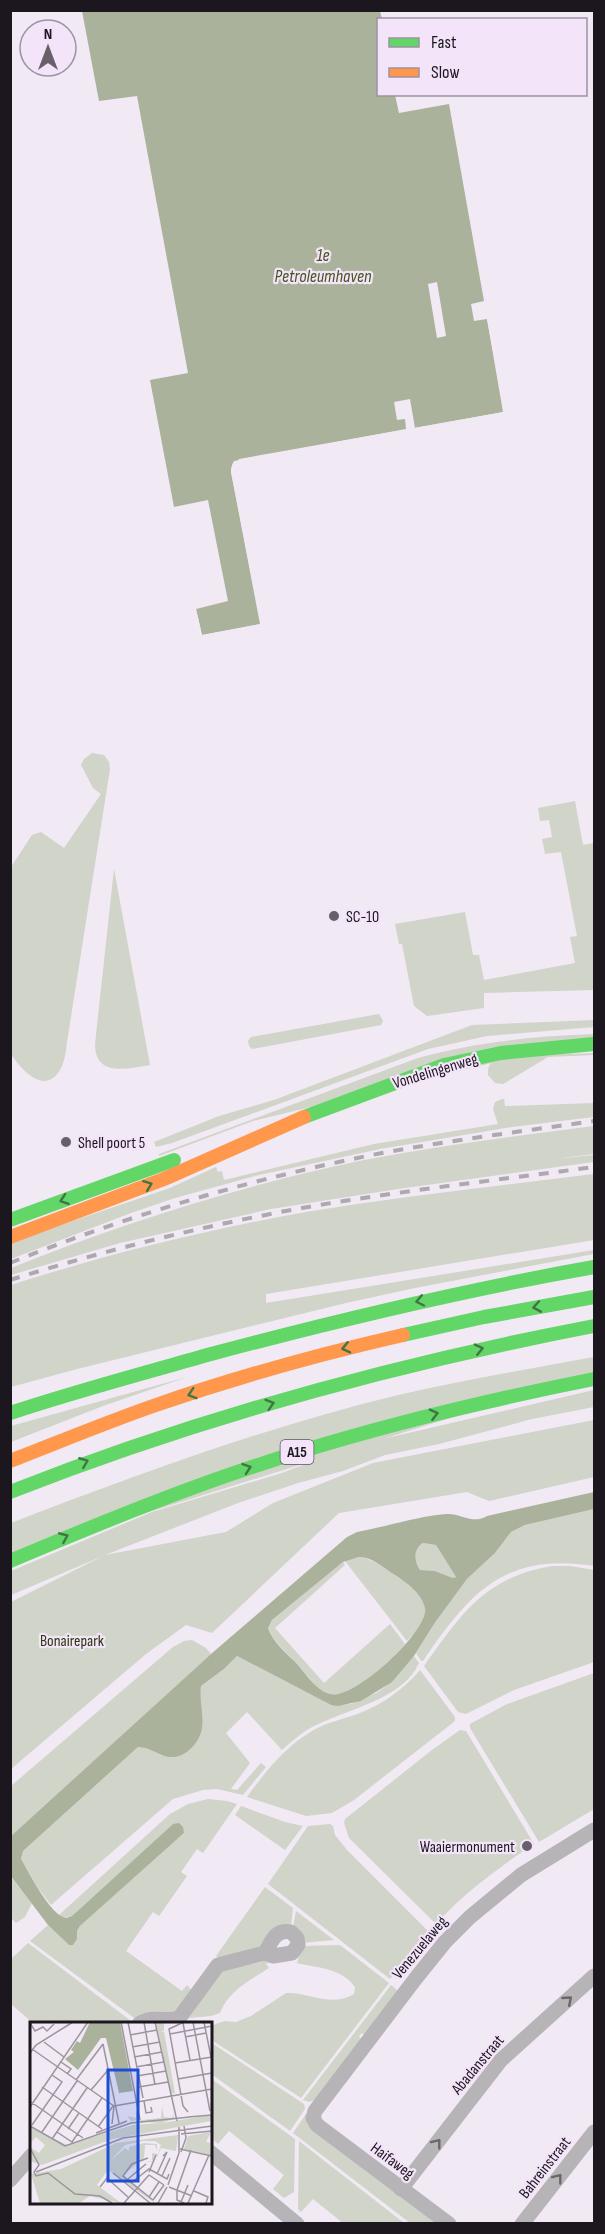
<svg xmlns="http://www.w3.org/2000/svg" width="605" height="2234" viewBox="0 0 605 2234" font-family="'Sofia Sans Condensed',sans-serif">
  <rect width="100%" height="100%" fill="#f1e9f4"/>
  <g fill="#d1d4c8">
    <path d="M92,753L104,755L109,762L110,769L67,1042C66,1050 65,1059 62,1066C47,1098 22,1071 11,1054V867L32,835L41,832L64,848L101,794L93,788L81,765L84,759Z"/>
    <polygon points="575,801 583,845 594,843 594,990 484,993 484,1008 427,1016 414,1006 402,944 399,944 395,924 465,912 473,955 479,955 484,980 575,963 570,937 577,936 561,852 545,854 542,839 552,837 549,820 540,821 538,808"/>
    <path d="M114,869L150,1065C127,1069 95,1077 95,1044Z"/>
    <polygon points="379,1014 383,1021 381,1025 252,1049 249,1046 248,1041 251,1037"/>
    <polygon points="594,1020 594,1027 487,1036 428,1049 172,1143 156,1147 154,1142 219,1116 274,1100 472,1025"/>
    <path d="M594,1034V1038L253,1121L159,1156V1154L418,1058C476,1042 534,1036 594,1034Z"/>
    <path d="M594,1053V1055L548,1057L503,1084L495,1083L488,1075C488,1070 488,1066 492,1062C503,1054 577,1054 594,1053Z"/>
    <polygon points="502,1099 504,1099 505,1106 594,1103 594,1117 512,1127 380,1149 259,1175 175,1198 131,1213 11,1259 11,1242 170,1188 216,1167 218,1172 222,1171 224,1180 374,1144 498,1124 493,1109 495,1102"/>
    <path d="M594,1126V1154L554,1159L594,1155V1162L398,1189L271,1209L120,1243L11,1275V1268C125,1222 243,1185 364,1160C440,1145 518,1136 594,1126Z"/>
    <path d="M594,1174V1240L266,1294V1303L594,1250V1254L415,1288L346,1303L77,1369L11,1387V1285C107,1254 206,1230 306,1212C402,1196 498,1186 594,1174Z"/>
    <path d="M594,1357V1373L11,1555V1523C136,1475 263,1428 394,1396C460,1381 527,1369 594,1357Z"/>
    <polygon points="187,1377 103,1406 11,1442 11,1426"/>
    <polygon points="594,1390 594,1407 532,1419 439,1444 385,1455 343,1471 298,1483 238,1503 105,1555 226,1532 273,1503 373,1463 594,1420 594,1477 489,1501 467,1492 339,1513 212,1633 186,1625 146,1654 11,1769 11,1602 103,1556 11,1595 11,1571 152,1512 282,1473 352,1446"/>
    <path d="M594,1509V1566C505,1552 470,1592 423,1661H421L416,1653L434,1624L467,1579L495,1553L511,1532L525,1525Z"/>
    <path d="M423,1543L436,1545L456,1577L453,1578L435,1571L420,1570C414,1560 413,1549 423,1543Z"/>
    <path d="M359,1557C376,1558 425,1591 426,1610C427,1621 414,1633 407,1641L345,1561Z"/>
    <path d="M343,1562L345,1565L275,1628L324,1683L390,1624L405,1644C391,1660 350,1704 327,1693C315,1688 306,1673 297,1664C288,1654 273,1641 268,1628L272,1620Z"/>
    <path d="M552,1566H570L594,1570V1662L514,1690L466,1714L458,1712L424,1666C461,1614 485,1577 552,1566Z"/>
    <polygon points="192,1640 206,1648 211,1654 11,1836 11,1786 173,1647 184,1641"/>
    <path d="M237,1656L331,1705L351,1704L376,1693L385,1687L414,1656L419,1663C403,1700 344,1710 312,1727C301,1733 292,1741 282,1750L247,1712L226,1733L250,1763L231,1789L237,1790L261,1763L266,1767L243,1795L217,1789L203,1790L173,1799L51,1905L38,1888L21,1859L23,1851L138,1747H148L160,1755L202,1728L199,1700L201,1686L224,1669Z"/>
    <path d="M420,1670L455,1717V1721L354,1800L332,1813L306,1816L247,1797C265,1772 286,1746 312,1731C327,1722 344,1719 360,1713C383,1704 404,1689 420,1670Z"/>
    <polygon points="594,1673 594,1809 539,1842 470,1728 470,1724 507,1704"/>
    <path d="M460,1730L466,1731L534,1844C498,1868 465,1892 436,1924L349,1838L344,1823L345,1819L432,1750Z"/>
    <polygon points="208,1799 227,1801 237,1804 203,1853 197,1849 181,1872 187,1876 159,1916 153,1912 126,1951 182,1991 187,1985 192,1991 179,2011 137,2020 30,1941 48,1925 69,1945 76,1941 76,1933 80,1926 184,1833 173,1824 72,1916 63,1918 59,1915 170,1814 188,1804"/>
    <polygon points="241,1806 285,1822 303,1826 285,1850 235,1815"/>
    <polygon points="330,1824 333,1826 335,1835 347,1850 428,1931 390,1979 268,1884 308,1826"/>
    <polygon points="11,1876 32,1903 25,1917 16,1923 11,1918"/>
    <path d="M265,1887L293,1908L291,1926C271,1927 270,1929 263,1947L219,1958L216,1956Z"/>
    <polygon points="296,1911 334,1940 302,1943 293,1927"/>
    <polygon points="28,1943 131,2021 128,2024 34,2024 11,2004 11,1959"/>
    <path d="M340,1945L389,1983L301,2098L210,2039V2026L225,2021L236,2022L251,2016L286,1993C310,1992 331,2008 354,1994L355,1987C342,1968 318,1968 297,1963L302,1946Z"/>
    <path d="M262,1958L269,1962L266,1964L269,1968C249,1981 229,1990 220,2013L211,2016L189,2018L222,1968L225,1970L262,1962Z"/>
    <polygon points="391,1985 398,1991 364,2035 362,2033 359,2036 361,2039 315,2100 309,2102 303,2100"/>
    <polygon points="210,2042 304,2104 305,2109 290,2131 210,2073"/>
    <polygon points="210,2078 295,2139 294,2192 284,2198 273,2189 284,2175 229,2131 218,2144 210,2137"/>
    <polygon points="306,2114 309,2116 439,2223 410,2223 293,2133"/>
    <polygon points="299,2141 404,2223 343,2223 313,2199 301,2212 298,2209"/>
  </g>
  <g fill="#abb29c" fill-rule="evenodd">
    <polygon points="82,11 380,11 382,19 378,20 378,94 395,95 399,113 449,104 484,301 471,304 474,321 487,319 504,412 239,459 231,468 231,472 261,624 202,635 196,609 228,601 208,500 174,507 150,380 188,373 137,96 99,101"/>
    <path d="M594,1492V1509L525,1525L511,1532L495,1553L467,1579L434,1624L414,1656L392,1682L361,1701L338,1706L331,1705L237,1656L224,1669L201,1686C199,1700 204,1715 202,1728C200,1742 187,1756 174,1757C160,1758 152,1747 138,1747L23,1851L21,1859C30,1874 50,1915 66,1918L72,1916L173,1824L179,1823L183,1827L184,1833L80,1926L77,1931V1939L73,1945H69L48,1925L11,1876V1836L211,1654L347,1537L357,1532C385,1527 419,1516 446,1514C461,1513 473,1525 487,1516ZM423,1543L436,1545L456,1577L453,1578L435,1571L420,1570C414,1561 413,1549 423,1543ZM359,1557C372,1557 384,1568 395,1575C406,1582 422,1594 425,1608C430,1629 354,1701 330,1694C317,1691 305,1673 297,1664C287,1654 272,1641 268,1628L272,1620L343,1562Z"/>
  </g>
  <g fill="#f1e9f4">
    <polygon points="437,282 446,336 437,338 428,284"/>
    <polygon points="487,319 490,319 507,412 505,415 236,463 234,472 264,625 261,627 200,638 194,609 196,609 202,635 260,624 231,472 232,465 234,461 406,429 405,419 397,420 394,402 410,399 415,428 503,412"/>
  </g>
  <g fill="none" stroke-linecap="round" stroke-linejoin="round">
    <g stroke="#b7b4b8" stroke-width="15">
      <path d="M139,2024C154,2014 169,2024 180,2017L218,1965L265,1953L273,1956L292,1953L298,1945L297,1938L291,1932C275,1929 272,1941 265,1953"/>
      <polyline points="210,2152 297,2224"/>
      <polyline points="10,2180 32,2155"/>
      <polyline points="401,2189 501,2060 594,1976"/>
      <polyline points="449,2224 317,2125 313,2118 315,2111 416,1978 445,1942 470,1917 521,1875 594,1830"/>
      <polyline points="522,2224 594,2132"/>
    </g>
    <g stroke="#63d668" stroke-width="14">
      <polyline points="304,1117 444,1065 501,1053 594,1044"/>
      <polyline points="10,1220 174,1160"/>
      <polyline points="403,1335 484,1317 594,1297"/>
      <path d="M10,1413C76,1391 144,1373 211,1354C338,1320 465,1290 594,1267"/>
      <path d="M10,1492C198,1418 396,1364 594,1326"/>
      <path d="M10,1561C105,1521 200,1482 299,1452C396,1422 494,1399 594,1379"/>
    </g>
    <g stroke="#ff974d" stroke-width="14">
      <polyline points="10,1237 164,1179 304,1117"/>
      <path d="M10,1461C59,1442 107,1422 156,1405C237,1377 320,1354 403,1335"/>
    </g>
    <g stroke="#aea9ae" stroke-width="4" stroke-dasharray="10 10" stroke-linecap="butt">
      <path d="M10,1263C131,1214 255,1178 382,1153C453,1140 524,1131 594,1121"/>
      <path d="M10,1280C106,1250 203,1226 302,1208C399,1191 497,1180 594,1167"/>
    </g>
  </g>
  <defs><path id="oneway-chevron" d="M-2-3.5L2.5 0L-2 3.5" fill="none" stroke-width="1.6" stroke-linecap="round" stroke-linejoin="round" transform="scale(1.5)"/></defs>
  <g stroke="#407643">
    <use href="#oneway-chevron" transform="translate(148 1185) rotate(-21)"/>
    <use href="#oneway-chevron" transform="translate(64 1200) rotate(161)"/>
    <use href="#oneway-chevron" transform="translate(420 1301) rotate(168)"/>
    <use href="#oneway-chevron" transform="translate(537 1307) rotate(170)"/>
    <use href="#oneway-chevron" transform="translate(346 1348) rotate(167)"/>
    <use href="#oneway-chevron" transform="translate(479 1349) rotate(-13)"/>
    <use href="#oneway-chevron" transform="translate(192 1394) rotate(163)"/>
    <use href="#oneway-chevron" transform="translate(270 1404) rotate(-17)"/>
    <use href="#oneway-chevron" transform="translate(434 1414) rotate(-14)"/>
    <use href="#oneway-chevron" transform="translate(84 1462) rotate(-22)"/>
    <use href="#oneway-chevron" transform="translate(247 1468) rotate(-19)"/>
    <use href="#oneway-chevron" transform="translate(64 1537) rotate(-23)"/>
  </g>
  <g stroke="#6a666b">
    <use href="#oneway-chevron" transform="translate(568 2000) rotate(-41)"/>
    <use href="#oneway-chevron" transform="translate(437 2143) rotate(-52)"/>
    <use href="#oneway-chevron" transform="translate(558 2178) rotate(-52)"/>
  </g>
  <g fill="#676069" stroke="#f3e4f9" stroke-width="2">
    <circle cx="334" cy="916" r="6"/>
    <circle cx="66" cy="1142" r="6"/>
    <circle cx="527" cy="1846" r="6"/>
  </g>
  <g text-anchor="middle" stroke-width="4.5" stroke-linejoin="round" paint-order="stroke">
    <rect fill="#f3e4f9" stroke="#5c5460" stroke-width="1.5" x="280.5" y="1440" width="33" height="24" rx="4.5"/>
    <g font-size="15" font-weight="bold" fill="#1c171e">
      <text x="297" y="1457">A15</text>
    </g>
    <g font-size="16" fill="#1c171e" stroke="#f3e4f9" text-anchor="start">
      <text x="346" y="922">SC-10</text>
      <text x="78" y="1148">Shell poort 5</text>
      <text x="515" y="1852" text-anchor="end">Waaiermonument</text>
    </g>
    <g font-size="16" fill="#1c171e" stroke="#f3e4f9">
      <text transform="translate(435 1070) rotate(-17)" y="6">Vondelingenweg</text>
      <text transform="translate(419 1947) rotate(-50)" y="6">Venezuelaweg</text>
      <text transform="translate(477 2064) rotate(-50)" y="6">Abadanstraat</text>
      <text transform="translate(393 2160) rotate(37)" y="6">Haifaweg</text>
      <text transform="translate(544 2167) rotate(-52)" y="6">Bahreinstraat</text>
    </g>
    <g font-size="16" fill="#2a370b" stroke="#f3e4f9">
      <text x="72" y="1646">Bonairepark</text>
    </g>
    <g font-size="18" font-style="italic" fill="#44561c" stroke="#f3e4f9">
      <text x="323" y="261">1e<tspan x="323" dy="21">Petroleumhaven</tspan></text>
    </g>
  </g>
  <g transform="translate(30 2022)">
    <rect width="182" height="182" fill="#f1e9f4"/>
    <path d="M126,0H134V9H130L134,10L145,71L140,72ZM132,85L134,95L142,96L143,92L144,97L134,100V101L156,97L109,105L181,93V99L82,117L12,143L0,139V125L9,131L15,123L6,115L0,122V105L37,123L103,103L130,101L101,99L97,94L106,96V88L109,97L102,99L131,96ZM181,110L176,120L180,121L181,133L154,127L158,114ZM148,113L146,129L131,126L128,133L121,140H116L122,139V131L128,132L131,123L125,119H113L95,123L79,140L95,126L99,129V125L114,121L127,122V129L125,123H115L114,136L93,153L107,164L113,157L107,164L125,181L78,148L67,163L91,181L60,174L49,181H10L1,152L31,147L86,121Z" fill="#d1d4c8"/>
    <path d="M60,0H90L103,69L89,71L91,79L76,16H71L48,48L35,37L44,30L41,28L47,19L50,21Z" fill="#abb29c"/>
    <path fill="none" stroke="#9c959e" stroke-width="1.5" d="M91,0L110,98M98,0L113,76M114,0L125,63M125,0L147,99M154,0L139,7L153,84L158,90M163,0L180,89M174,0L181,35M0,1L5,9L13,5L17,9L24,2M153,1L160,38M140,12L182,4M100,13L127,8M155,15L176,11M14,20L34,35M73,22L89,101M102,25L130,20M2,27L84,84M0,31L6,23L43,0M104,35L132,30M31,40L41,47L37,52M145,41L182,35M106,45L134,40L133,35M107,54L136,49M148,57L182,51M46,58L73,22M12,65L72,107M109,65L138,60M61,68L79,47M114,79L116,91L122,90L121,85M1,80L53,116M84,84L182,67M0,85L58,0M158,95L182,93M82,102L84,84M2,103L32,60L22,53M0,104L35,124L101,101L160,95M68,105L83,84M38,107L49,91M12,110L47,59M27,110L42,120L72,76M66,111L97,99M151,112L182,109M22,117L57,66M0,126L9,143L4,150L6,154L18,151L45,172L70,174L82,181M150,127L182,134M151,130L156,116L154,104M118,136L102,142L93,154L123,178L134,163M6,150L93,116L182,104M119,150L126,133M83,151L120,181M127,152L137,130L133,134M119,153L134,163M132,154L140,136M98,157L116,142M102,160L119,147L137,157L139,152M138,163L149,131V105M70,165L77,156L99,176M139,165L162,174M164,169L178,175L176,181M119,175L129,160M151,180L158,163M94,181L119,153M128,181L137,165M154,181L147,178V168L161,128M158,181L179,133"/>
    <path fill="#1d4ed8" fill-opacity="0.15" stroke="#1d4ed8" stroke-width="3" d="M78,48H108V159H78Z"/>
    <rect width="182" height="182" fill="none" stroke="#1c171e" stroke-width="3"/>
  </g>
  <rect width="605" height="2234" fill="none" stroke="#1c171e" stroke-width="24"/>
  <rect x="377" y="18" width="210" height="78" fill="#f3e4f9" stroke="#9d92a1" stroke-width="1.5"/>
  <rect x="389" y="38" width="30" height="9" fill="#63d668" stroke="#9d92a1" stroke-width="1.5"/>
  <text x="431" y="48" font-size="18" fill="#1c171e">Fast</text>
  <rect x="389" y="68" width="30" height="9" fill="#ff974d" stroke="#9d92a1" stroke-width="1.5"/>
  <text x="431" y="78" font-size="18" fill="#1c171e">Slow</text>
  <g transform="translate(48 48)"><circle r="28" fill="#f3e4f9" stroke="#9d92a1" stroke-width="1.5"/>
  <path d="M0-4.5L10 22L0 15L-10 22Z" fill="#676069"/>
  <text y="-9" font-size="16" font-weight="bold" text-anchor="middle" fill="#1c171e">N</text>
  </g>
</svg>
